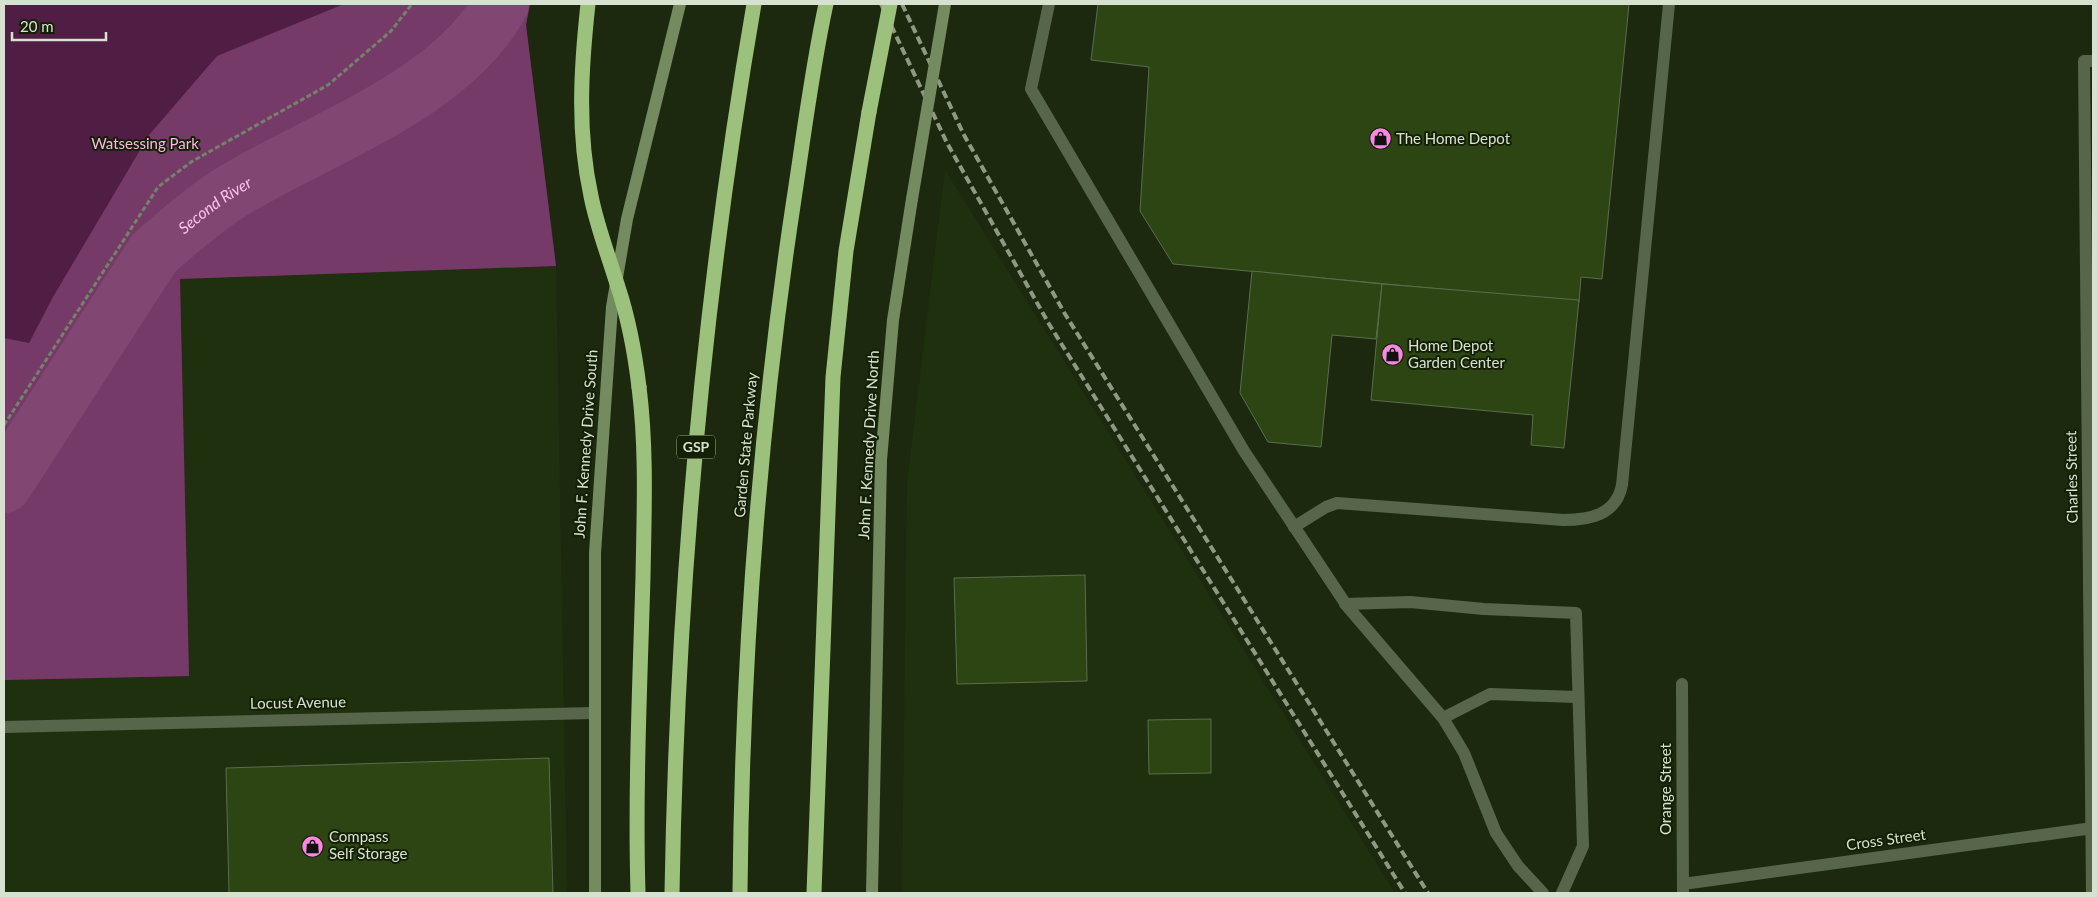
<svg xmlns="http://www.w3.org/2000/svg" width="2097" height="897" viewBox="0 0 2097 897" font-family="Lato,sans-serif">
  <rect width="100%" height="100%" fill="#1c290f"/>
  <g fill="#1f300e">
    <polygon points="945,170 1395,893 902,893 907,483"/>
    <polygon points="556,266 567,893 4,893 4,680 189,675 180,279"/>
  </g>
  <polygon fill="#501d45" points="4,4 530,4 526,25 556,266 180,279 189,676 4,680"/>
  <polygon fill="#753a68" points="344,4 530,4 526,25 556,266 180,279 189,676 4,680 4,338 29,343 53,297 149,135 217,56"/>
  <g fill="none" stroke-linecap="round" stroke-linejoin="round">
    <path stroke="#824673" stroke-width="56" id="s1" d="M4,485L154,253C178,232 202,211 228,194C316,139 449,98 501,4"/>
  </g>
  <g fill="#2d4512" stroke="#5c6d4f">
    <polygon points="1098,4 1629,4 1602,279 1581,277 1579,302 1173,264 1140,211 1149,67 1091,60"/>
    <polygon points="1252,271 1382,284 1376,339 1332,335 1321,447 1268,442 1240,393"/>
    <polygon points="1382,284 1579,300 1564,448 1531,445 1533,415 1371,400"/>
    <polygon points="1085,575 1087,681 957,684 954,578"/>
    <polygon points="1211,719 1211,773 1149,774 1148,720"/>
    <polygon points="549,758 553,893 229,893 226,768"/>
  </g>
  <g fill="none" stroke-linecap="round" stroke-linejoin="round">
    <polyline stroke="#76816b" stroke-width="3" stroke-dasharray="5 2.5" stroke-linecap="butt" points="4,425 158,187 191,162 328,85 391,31 412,4"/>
    <g stroke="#57664b" stroke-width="12">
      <polyline points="1049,4 1031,89 1244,451 1347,606 1443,718 1464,753 1496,833 1518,866 1543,893"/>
      <path d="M1294,527L1326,507L1337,503L1563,520C1590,520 1616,515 1622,485L1669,4"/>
      <polyline points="1345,604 1410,602 1484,609 1576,613 1583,846 1562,893"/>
      <polyline points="1443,718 1490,694 1578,697"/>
    </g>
    <g stroke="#57664b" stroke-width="12">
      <polyline points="1682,684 1683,893"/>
      <polyline points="4,727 594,713"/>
      <polyline points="1683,884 2093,828"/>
      <polyline points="2092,893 2084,61 2093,61"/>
    </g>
    <g stroke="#738b5f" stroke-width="12">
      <polyline points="595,893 595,553 612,307 627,219 680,4"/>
      <polyline points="872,893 881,460 893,320 912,199"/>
    </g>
    <g stroke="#9cc17c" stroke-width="15">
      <path d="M638,893C635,788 640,683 643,577C644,514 647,451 639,387"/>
      <path d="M672,893C677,595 703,298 754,4"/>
      <path d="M740,893C742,661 759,429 794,199C804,134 812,68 826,4"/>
      <polyline points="814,893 833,377 846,251 869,112"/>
    </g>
    <g stroke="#8e9984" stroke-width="4" stroke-dasharray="8 4" stroke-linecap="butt">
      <polyline points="881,4 947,143 1049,324 1405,893"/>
      <polyline points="902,4 964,135 1065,314 1428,893"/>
    </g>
    <polyline stroke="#738b5f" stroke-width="12" points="912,199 945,4"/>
    <g stroke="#9cc17c" stroke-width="15">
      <path d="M588,4C581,68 577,132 591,196C597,227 609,257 618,287C629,320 635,354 639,387"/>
      <polyline points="869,112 890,4"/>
    </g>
  </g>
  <defs>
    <symbol id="shop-disc" viewBox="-11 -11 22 22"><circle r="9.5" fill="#fd86e2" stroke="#132005"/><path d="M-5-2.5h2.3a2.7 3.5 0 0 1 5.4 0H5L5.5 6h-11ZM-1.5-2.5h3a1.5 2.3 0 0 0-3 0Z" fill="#111"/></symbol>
  </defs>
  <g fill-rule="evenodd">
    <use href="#shop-disc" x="1368" y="126" width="25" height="25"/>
    <use href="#shop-disc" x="1380" y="342" width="25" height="25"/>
    <use href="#shop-disc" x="300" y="834" width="25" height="25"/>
  </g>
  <g text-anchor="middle" stroke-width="4" stroke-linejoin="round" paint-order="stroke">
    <rect fill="#132005" stroke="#9ca793" stroke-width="1" x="677" y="435.5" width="38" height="23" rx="4"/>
    <g font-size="14" font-weight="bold" fill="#d7e1d0">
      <text x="696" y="452">GSP</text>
    </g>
    <g font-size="15" fill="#d7e1d0" stroke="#132005" text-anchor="start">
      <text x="1396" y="144">The Home Depot</text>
      <text x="1408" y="351">Home Depot<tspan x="1408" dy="17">Garden Center</tspan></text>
      <text x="329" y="842">Compass<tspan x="329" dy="17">Self Storage</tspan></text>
    </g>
    <g font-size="15" fill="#fcb5e9" stroke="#132005">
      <text x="145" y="149">Watsessing Park</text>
    </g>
    <g font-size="15" fill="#d7e1d0" stroke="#132005">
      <text transform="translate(586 444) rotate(-86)" y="5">John F. Kennedy Drive South</text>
      <text transform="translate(746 445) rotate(-85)" y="5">Garden State Parkway</text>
      <text transform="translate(869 445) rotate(-87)" y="5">John F. Kennedy Drive North</text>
      <text transform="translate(2072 477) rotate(-91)" y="5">Charles Street</text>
      <text transform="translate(298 703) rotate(-1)" y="5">Locust Avenue</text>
      <text transform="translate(1666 789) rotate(-90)" y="5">Orange Street</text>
      <text transform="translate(1886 840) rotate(-8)" y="5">Cross Street</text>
    </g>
    <g font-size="16" font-style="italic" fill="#f8c2e9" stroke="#132005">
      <text dy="6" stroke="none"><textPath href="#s1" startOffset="354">Second River</textPath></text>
    </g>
  </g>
  <rect width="2097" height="897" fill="none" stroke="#d7e1d0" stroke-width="10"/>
  <path d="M12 32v8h94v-8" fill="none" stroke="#d7e1d0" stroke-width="2.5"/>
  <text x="20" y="32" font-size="15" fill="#d7e1d0" stroke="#132005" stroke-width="4" paint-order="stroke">20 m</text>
</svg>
